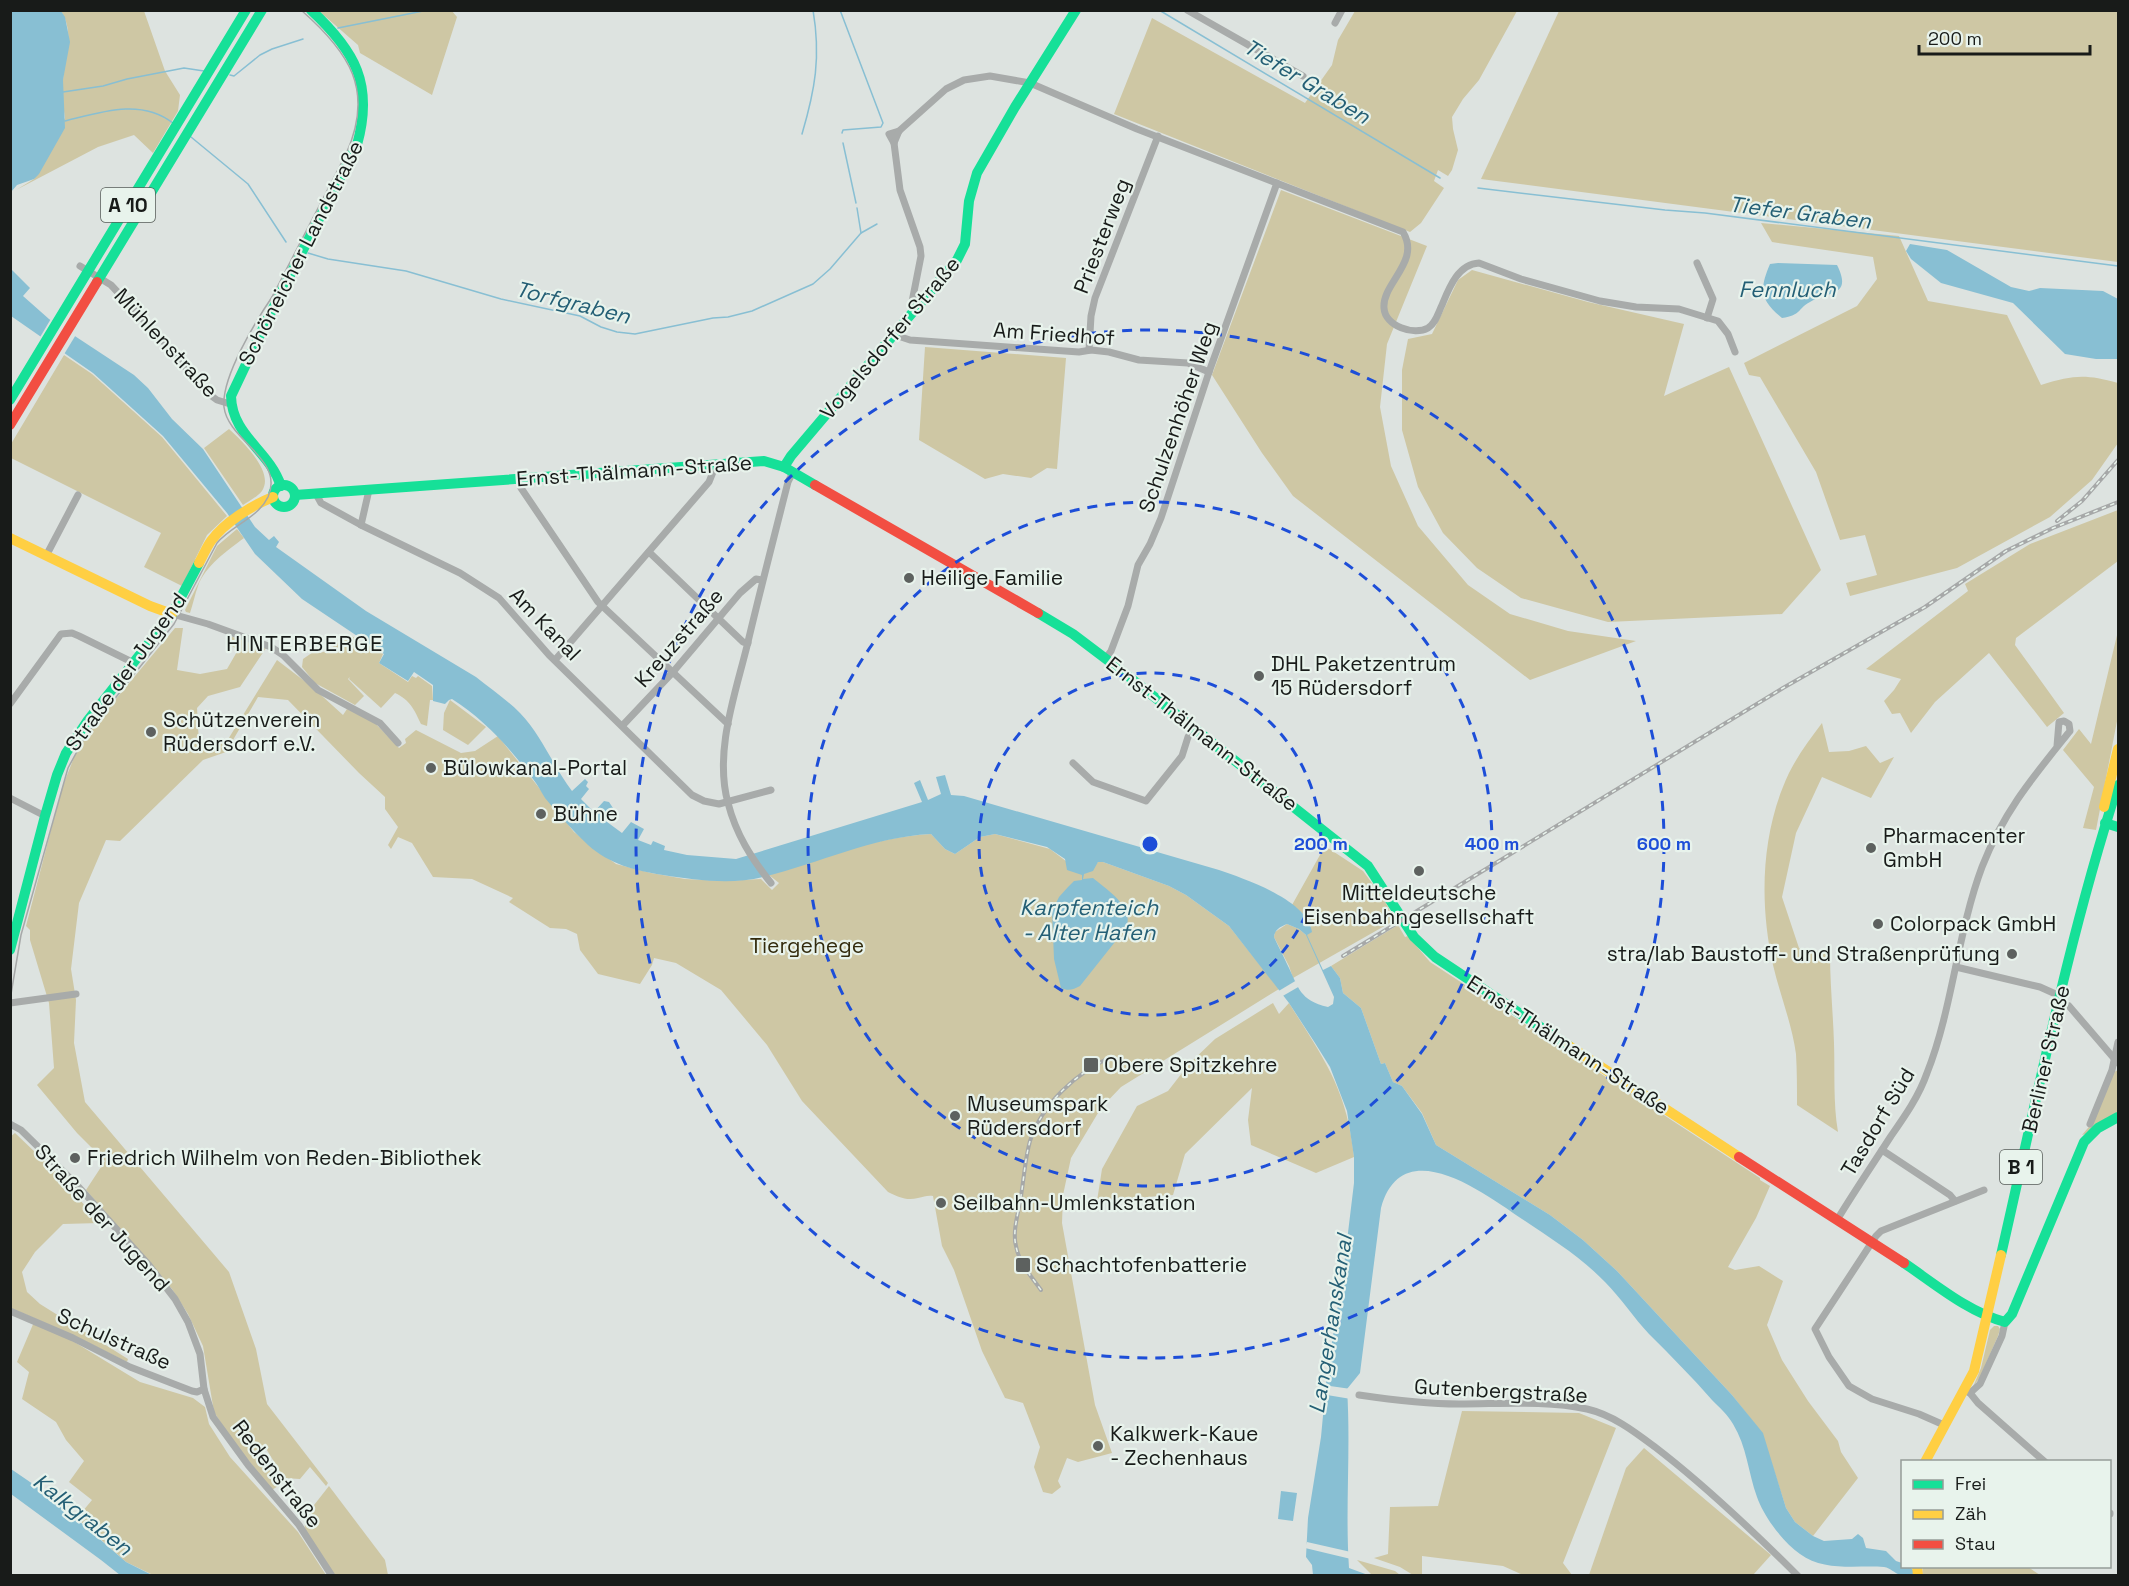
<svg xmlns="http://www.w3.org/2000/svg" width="2129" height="1586" viewBox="0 0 2129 1586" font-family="'Space Grotesk',sans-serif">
  <rect width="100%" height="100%" fill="#dde3e0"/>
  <g fill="#cec7a4">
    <path d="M61,11H144L165,71L180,95L178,111L153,153L134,135L98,147L16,190L34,179L65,118C63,106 62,93 63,80C65,56 75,33 61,11Z"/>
    <polygon points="319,11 452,11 457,17 432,95 360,53 358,45"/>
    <polygon points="1355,11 1517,11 1479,80 1463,99 1452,117 1453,129 1458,150 1452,170 1448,176 1438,170 1434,181 1444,188 1421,223 1410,232 1114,114 1152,18 1305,103 1332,65 1338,40"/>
    <polygon points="1559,11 2118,11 2118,262 1481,179"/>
    <polygon points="1281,190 1427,246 1387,344 1380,407 1391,466 1418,526 1468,585 1510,614 1568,631 1636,641 1530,680 1293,496 1262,453 1212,375"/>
    <path d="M1761,223L1899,236L1928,301L2007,315L2041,385C2074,375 2085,374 2118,383V443L2092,480L2050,517L1957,568L1850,596L1846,583L1877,575L1865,535L1840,540L1816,472L1760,377L1749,375L1744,363L1857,306L1877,279L1873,257L1772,242Z"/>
    <polygon points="1472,270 1588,302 1684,324 1664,396 1729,367 1821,570 1782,614 1608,622 1521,598 1477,568 1443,533 1418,487 1402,430 1402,370 1408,339 1432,334 1458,280"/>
    <polygon points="925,347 1066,358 1057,469 1047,468 1031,478 1003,474 985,479 919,440"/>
    <polygon points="64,355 92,374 162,437 227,516 207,535 182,586 144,567 161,533 11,458 11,444"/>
    <path d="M229,429C242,441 275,472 262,491C257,497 249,501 243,505L204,448Z"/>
    <polygon points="2118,510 2118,561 2016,638 2015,645 2064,713 2047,727 1989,653 1935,702 1911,733 1900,713 1892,714 1884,701 1894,690 1901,679 1866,669 1968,591 1965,584 2030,544"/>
    <path d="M237,529L244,538C228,550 205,566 198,586C195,594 193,604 190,613L186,612L185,610L217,546Z"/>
    <path d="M175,628H183L177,670L200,674L227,669L238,650L226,642L227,635L266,648L240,687L208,696L197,708L199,744L227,741L277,660L311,686L343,715L347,709L373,721L399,748L406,743L405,739L416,730L461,753L475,751L498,736L574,832L616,864L651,873L685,879L724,881L761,879L772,890L779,883L769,875C822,858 875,837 931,834L945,849L955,854L980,837L995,834L1050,849L1083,874L1098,862H1103L1169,886L1186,895L1229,926L1279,989L1121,1087L1101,1108L1071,1158L1063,1195L1062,1223L1095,1405L1112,1453L1078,1462L1067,1458L1058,1481L1061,1487L1052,1494L1043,1492L1034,1467L1040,1447L1023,1403L1005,1398L982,1351L954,1270L942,1246L933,1196C927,1195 924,1197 918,1198C906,1201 899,1197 888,1192L802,1101L767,1045L721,990L676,963L654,958L652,965L640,984L598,974L580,950L577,934L566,929L550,928L509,902L513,898L472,879L433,877L412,843L398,837L391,849L388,845L398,827L385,809V797L359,773L288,700L258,697L226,752L203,760L120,841L106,840L79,903L71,969L76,1000L74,1043L85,1102L229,1272L256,1349L267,1404L328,1483L326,1486L310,1467L300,1479L284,1478L265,1447L260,1452L278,1486L272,1490L232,1440L214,1412L203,1346L188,1314L172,1289L86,1190L105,1161L77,1133L37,1085L54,1068L49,1003L30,940V930L26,926L62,788L75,755L90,730Z"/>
    <polygon points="2118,631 2118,716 2096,830 2083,828 2094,787 2063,750 2079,729 2091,744"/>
    <path d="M348,634L383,654L379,663L408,682L412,676L416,678L418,676L432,686L433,700H430L427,726L421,724C414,709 410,700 395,693L381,708L349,679L350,677L348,679L364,696L355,705L315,683L302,667L303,659L319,648L320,653L329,650Z"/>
    <polygon points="450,700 486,727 468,745 443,730 444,713"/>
    <path d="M1822,723L1829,752L1849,751L1866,746L1880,763L1894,757L1871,798L1822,777L1796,833L1782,897L1799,948L1830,953C1830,983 1833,1013 1834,1043C1835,1073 1833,1102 1838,1132L1797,1105C1797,1088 1797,1071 1796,1054C1792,1024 1780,995 1773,965C1759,902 1761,832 1789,773C1798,755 1810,739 1822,723Z"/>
    <polygon points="1325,846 1363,871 1383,898 1395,920 1293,978 1289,966 1274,937 1275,932 1287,924 1299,929 1306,935 1311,926 1302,913 1292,905"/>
    <polygon points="1398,925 1405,937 1408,936 1430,962 1760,1178 1760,1180 1770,1186 1756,1218 1728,1267 1735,1270 1759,1266 1783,1281 1767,1325 1782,1360 1808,1401 1838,1441 1841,1452 1858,1478 1813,1536 1795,1522 1786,1508 1762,1433 1732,1395 1617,1271 1583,1240 1550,1215 1436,1145 1422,1113 1402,1086 1393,1082 1385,1063 1381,1064 1361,1008 1343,993 1340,978 1331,966"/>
    <path d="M1273,1003L1279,1014L1289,1003C1324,1059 1347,1089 1354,1157L1316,1173L1251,1145L1248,1120L1252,1088L1185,1154L1173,1195L1097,1201L1102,1169L1137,1106L1168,1091L1189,1064L1215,1039Z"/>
    <polygon points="2118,1070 2118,1114 2086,1134 2082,1135 2093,1122 2114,1072"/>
    <polygon points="15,1133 82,1197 80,1200 100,1223 63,1224 35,1252 22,1272 27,1292 40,1304 128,1359 127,1362 73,1335 11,1308 10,1137"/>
    <polygon points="34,1322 71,1340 140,1382 193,1398 205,1407 209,1424 230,1457 298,1532 326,1575 153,1575 126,1562 77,1518 92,1500 69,1482 84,1461 66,1440 56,1422 22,1399 29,1372 17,1362"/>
    <polygon points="1994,1326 1998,1326 2000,1329 1998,1336 1980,1377 1973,1387 1981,1368 1990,1330"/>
    <polygon points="1462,1411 1579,1413 1616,1428 1563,1563 1572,1575 1523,1575 1503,1566 1422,1556 1422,1575 1413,1575 1400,1567 1374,1558 1388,1554 1390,1507 1438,1506"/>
    <polygon points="1644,1448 1771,1555 1753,1575 1589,1575 1626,1468"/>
    <polygon points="329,1486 385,1560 388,1575 333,1575 304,1530 307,1514"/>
    <polygon points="1357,1560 1395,1571 1400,1575 1372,1575"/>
    <polygon points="1923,1566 2028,1567 2040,1575 1922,1576"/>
  </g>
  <g fill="#88bfd3" fill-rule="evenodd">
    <polygon points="11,10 61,11 65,17 70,42 63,80 65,128 39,174 34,179 17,185 11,192"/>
    <polygon points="1910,244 1947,250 2011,287 2029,291 2040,288 2103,291 2118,299 2118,359 2096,359 2065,354 2013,303 1941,283 1911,259 1906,251"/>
    <path d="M1778,263L1837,265C1853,297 1828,291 1810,302C1797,309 1802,315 1782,318C1760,300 1759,290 1770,264Z"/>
    <path d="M10,268L30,288L23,296L49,319L134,375L148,388L172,419L203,449L255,527L269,540L274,536L279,542L276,547L366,611L476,677C491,689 507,700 520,713C542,736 553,766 572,791L585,779L588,782L586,786L589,789L581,799L594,812L604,801L609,802L613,808L603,819L622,833L631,822L644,829L638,840L651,845L653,841L665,846L664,850L687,855L736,859L922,802L914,783L920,780L928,800L941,794L936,777L945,775L951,795L964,796L1219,870C1245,879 1308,900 1312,932L1307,935L1323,970L1331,966L1340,978L1343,993L1361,1008L1381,1064L1385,1063L1393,1082L1402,1086L1422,1114L1436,1145L1550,1215L1583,1240L1617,1271L1732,1395L1763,1433L1786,1508L1795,1522L1813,1536L1824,1541L1852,1539L1858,1534L1863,1538L1866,1548L1886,1551L1896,1561L1902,1563V1566L1910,1567L1918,1575C1913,1575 1905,1577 1900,1575C1894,1573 1891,1568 1884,1567C1856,1565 1824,1572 1800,1554C1783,1542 1764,1517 1757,1497C1748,1472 1747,1447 1733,1424C1728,1415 1719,1407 1712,1400C1692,1377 1671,1356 1649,1334C1634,1318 1621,1298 1605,1282C1581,1257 1550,1238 1522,1219C1484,1193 1402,1131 1381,1208L1360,1373L1347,1389C1351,1448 1345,1508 1349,1568L1368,1575H1313L1312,1565L1306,1557L1308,1518L1321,1437L1327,1373L1343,1274L1354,1183V1157L1347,1111L1330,1067L1315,1043L1289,1003L1229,926L1186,895L1169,886L1103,862H1098L1093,871L1084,874L1083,879L1093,878C1107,890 1135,907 1126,928L1080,986C1073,990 1068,991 1061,988L1054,959L1052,911L1059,897L1068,887L1074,881L1082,880V875L1067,870L1065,859L1047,847L995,834L980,837L955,854L945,849L931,834C871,837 821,863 763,877C731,885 695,880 663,875C636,871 609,864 588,845C573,831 559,815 545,798C541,792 538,785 533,779C510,748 485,720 452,699L449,700L445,704L433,701V685L414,672L408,681L379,663L384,654L302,599L255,554L227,513L163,436L93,373L11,316ZM1287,924L1299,929L1306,935L1334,997L1333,1004L1328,1007C1299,1000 1299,988 1287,964C1283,955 1278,946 1274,937C1275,929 1280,927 1287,924Z"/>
    <polygon points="11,1469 49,1495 126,1562 152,1575 120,1575 101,1560 11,1494"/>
    <polygon points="1281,1491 1297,1493 1293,1521 1278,1519"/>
  </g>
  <g fill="#dde3e0">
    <polygon points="52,317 77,333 63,356 39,339"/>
    <polygon points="1297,980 1300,986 1281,997 1277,992"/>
    <polygon points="1323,1385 1351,1389 1351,1399 1321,1394"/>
    <polygon points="1307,1542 1351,1552 1351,1559 1305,1548"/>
  </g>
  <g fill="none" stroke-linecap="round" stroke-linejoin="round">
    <g stroke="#88bfd3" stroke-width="1.5">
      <polyline points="840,10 883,123 881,127 843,130 842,133"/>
      <polyline points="1159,10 1440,178"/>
      <polyline points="338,28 428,10"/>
      <polyline points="230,75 234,76 260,55 272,49 303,39"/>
      <polyline points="63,92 103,86 127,79 184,68 204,71"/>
      <path d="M65,121C101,112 141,98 173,123"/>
      <path d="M802,134C815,90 821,57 813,10"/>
      <polyline points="191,137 248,184 286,242"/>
      <polyline points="843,143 856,203"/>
      <polyline points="1478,188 1665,210 1705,213 2118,266"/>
      <polyline points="857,208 861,233"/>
      <polyline points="308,253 328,259 406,271 501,299 580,316 601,327 617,332 635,334 713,318 728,317 752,311 813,284 830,269 861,233 877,224"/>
    </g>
    <g stroke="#a8abaa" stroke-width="7">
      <polyline points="1187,10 1303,76"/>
      <polyline points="1335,23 1342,10"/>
      <polyline points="894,143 889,134 899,131"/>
      <polyline points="1697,263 1713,299 1707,318"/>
      <polyline points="80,266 111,285 164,342 206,392 217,400 230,404"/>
      <path d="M915,311L911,307L912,302L921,256L920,247L900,190L894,143L899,131L946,89L964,80L990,76L1030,83L1137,129L1403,232C1421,262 1382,283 1384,308C1385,326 1414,336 1428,328C1436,323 1438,313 1442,305C1449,288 1458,264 1479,263L1521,279L1600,301L1636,307L1679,309L1718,321L1728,334L1735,352"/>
      <polyline points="895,335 910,340 1079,352 1091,350 1109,352 1139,360 1188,363 1209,372"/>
      <polyline points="1089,350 1091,316 1095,298 1158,136"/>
      <polyline points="520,479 521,488 598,602 728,724"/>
      <polyline points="316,494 321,503 361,525 460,573 499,598 549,655 692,795 704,801 719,804 771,790"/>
      <polyline points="361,525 369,490"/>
      <polyline points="649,552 743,642 748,643"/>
      <polyline points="46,556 78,495"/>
      <polyline points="172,614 208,624 271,647 283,655 318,690 380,723 398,743"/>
      <polyline points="1105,659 1111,651 1128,606 1138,565 1150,544 1161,518 1209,372 1277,183"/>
      <polyline points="555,660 709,482 713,472 712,464"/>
      <polyline points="10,704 61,634 72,633 79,636 134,663"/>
      <polyline points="623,725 673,672 740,593 756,579 762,580"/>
      <polyline points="1073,763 1093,782 1146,801 1182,756 1188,737 1194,728"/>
      <polyline points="10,798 45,816"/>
      <path d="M771,883C751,858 736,834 728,803C714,752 735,695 747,646C760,591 774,537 788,482L793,472"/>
      <polyline points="1956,967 2040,987 2060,996"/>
      <polyline points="10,1003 76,994"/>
      <polyline points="2069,1006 2118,1063"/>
      <polyline points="10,1124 21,1130 76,1184 148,1264 175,1299 188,1322 200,1354 204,1389 213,1417 248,1465 299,1525 332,1576"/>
      <polyline points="2090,1124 2112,1070 2118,1042"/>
      <polyline points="1882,1150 1950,1195 1955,1201"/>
      <path d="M1837,1220C1854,1192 1873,1164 1891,1136C1905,1116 1919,1096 1927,1073C1953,1007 1957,934 1982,867C2004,811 2033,777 2070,731L2069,724L2064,721L2059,722L2057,746"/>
      <polyline points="10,1311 73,1338 130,1367 192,1391 197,1392 204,1389"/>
      <polyline points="1964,1390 1970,1393 1978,1403 2045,1462"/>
      <polyline points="1970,1393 1980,1384 2002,1336 2005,1322"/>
      <path d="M1359,1395C1393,1400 1426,1404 1459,1404C1501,1404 1546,1400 1587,1409C1613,1415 1635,1432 1655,1447C1706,1486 1753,1531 1798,1576"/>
      <polyline points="1944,1425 1919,1414 1872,1399 1849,1386 1829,1357 1815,1329 1876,1236 1881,1231 1984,1190"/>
      <polyline points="2110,1513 2110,1514"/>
    </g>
    <g stroke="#16e098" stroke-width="10">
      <polyline points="97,282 262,10"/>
      <polyline points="10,400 246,10"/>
      <polyline points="784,467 791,456 957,260 965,244 969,201 977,173 1015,107 1076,10"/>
      <circle cx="284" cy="496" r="11"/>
      <path d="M281,486C269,450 232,436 231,396L268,318L357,145C374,84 355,51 311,10"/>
      <polyline points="295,495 764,461 784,467 815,485"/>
      <polyline points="1038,613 1073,634 1114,665 1368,866 1414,937 1435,957 1569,1046"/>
      <polyline points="2105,823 2118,827"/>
      <polyline points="10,950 45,816 57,775 66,753 88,720 172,614 199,563"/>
      <path d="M2001,1255C2037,1098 2068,939 2118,785"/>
      <path d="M1904,1263C1935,1284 1968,1312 2005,1322L2012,1314L2084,1142L2098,1128L2118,1117"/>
    </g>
    <g stroke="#ffcf43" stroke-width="10">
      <polyline points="10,538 150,606 172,614"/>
      <path d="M199,563C203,556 206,548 211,541C225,522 251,506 273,497"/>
      <polyline points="2104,807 2118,749"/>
      <polyline points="1569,1046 1739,1157"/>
      <polyline points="1925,1462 1974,1371 2001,1255"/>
      <polyline points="1917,1566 1918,1576"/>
    </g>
    <g stroke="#f24e42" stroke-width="10">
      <polyline points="10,425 97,282"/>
      <polyline points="815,485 1038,613"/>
      <polyline points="1739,1157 1904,1263"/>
    </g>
    <g stroke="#a6a8a8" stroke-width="1.5">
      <path d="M270,301L346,154C375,90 349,52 301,10"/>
      <path d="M10,1000L21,935L68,768L86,735L174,624L217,543C231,526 258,518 268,497C285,459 228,441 224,407C221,377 257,319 274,294"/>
    </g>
    <defs>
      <g id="rail">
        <polyline points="2057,521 2082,501 2118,460"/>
        <polyline points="1343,956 1783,688 1925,607 2006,551 2053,528 2118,502"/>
        <path d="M1041,1290C1031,1276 1019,1263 1016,1246C1012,1231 1019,1211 1021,1196C1024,1178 1025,1159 1030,1141C1042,1104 1076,1073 1111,1057"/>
      </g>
    </defs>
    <use href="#rail" stroke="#a6a8a8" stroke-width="4"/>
    <use href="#rail" stroke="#e8f3ec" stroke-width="1.5" stroke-dasharray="4.5" stroke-linecap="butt"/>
  </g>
  <g fill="none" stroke="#1d4ed8" stroke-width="3" stroke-dasharray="10 8">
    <circle cx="1150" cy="844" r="171"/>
    <circle cx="1150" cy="844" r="342"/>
    <circle cx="1150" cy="844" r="514"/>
  </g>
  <g fill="#5d615f" stroke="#e8f3ec" stroke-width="2">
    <circle cx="909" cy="578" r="6"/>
    <circle cx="1259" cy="676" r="6"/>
    <circle cx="151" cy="732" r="6"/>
    <circle cx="431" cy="768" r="6"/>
    <circle cx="541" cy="814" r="6"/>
    <circle cx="1871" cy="848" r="6"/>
    <circle cx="1419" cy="871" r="6"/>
    <circle cx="1878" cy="924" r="6"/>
    <circle cx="2012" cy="954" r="6"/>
    <rect x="1083" y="1057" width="16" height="16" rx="3"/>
    <circle cx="955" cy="1116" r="6"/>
    <circle cx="75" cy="1158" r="6"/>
    <circle cx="941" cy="1203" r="6"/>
    <rect x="1015" y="1257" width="16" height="16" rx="3"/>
    <circle cx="1098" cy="1446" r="6"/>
  </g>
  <g text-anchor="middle" stroke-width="4.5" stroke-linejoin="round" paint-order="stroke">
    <g fill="#e8f3ec" stroke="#565c58" stroke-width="1.5">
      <rect x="101" y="188" width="54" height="34" rx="4.5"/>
      <rect x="2000" y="1150" width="42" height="34" rx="4.5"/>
    </g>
    <g font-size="20" font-weight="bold" fill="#181b19">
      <text x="128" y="212">A 10</text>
      <text x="2021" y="1174">B 1</text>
    </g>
    <g font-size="21" fill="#181b19" stroke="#e8f3ec">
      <text transform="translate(1102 236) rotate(-69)" y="7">Priesterweg</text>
      <text transform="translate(301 253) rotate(-63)" y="7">Schöneicher Landstraße</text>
      <text transform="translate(1054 334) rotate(4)" y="7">Am Friedhof</text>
      <text transform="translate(890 338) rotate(-50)" y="7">Vogelsdorfer Straße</text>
      <text transform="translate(166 343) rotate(47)" y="7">Mühlenstraße</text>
      <text transform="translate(1178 417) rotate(-71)" y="7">Schulzenhöher Weg</text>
      <text transform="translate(634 471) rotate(-4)" y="7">Ernst-Thälmann-Straße</text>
      <text transform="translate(545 624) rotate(46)" y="7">Am Kanal</text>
      <text transform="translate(679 638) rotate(-49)" y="7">Kreuzstraße</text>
      <text transform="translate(126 672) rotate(-54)" y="7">Straße der Jugend</text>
      <text transform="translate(1202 734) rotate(38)" y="7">Ernst-Thälmann-Straße</text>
      <text transform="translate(1568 1045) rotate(33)" y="7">Ernst-Thälmann-Straße</text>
      <text transform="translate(2046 1059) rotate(-77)" y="7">Berliner Straße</text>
      <text transform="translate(1878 1122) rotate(-59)" y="7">Tasdorf Süd</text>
      <text transform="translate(102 1218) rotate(48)" y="7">Straße der Jugend</text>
      <text transform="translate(114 1339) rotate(24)" y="7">Schulstraße</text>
      <text transform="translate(1501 1391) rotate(3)" y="7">Gutenbergstraße</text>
      <text transform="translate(277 1474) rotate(52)" y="7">Redenstraße</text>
    </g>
    <g font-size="21" fill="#181b19" stroke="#e8f3ec" text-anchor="start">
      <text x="921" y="585">Heilige Familie</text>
      <text x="1271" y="671">DHL Paketzentrum<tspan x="1271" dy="24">15 Rüdersdorf</tspan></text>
      <text x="163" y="727">Schützenverein<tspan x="163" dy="24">Rüdersdorf e.V.</tspan></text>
      <text x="443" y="775">Bülowkanal-Portal</text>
      <text x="553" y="821">Bühne</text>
      <text x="1883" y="843">Pharmacenter<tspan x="1883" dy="24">GmbH</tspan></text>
      <text x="1419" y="900" text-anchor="middle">Mitteldeutsche<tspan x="1419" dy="24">Eisenbahngesellschaft</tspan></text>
      <text x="1890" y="931">Colorpack GmbH</text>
      <text x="2000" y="961" text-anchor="end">stra/lab Baustoff- und Straßenprüfung</text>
      <text x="1104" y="1072">Obere Spitzkehre</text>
      <text x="967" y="1111">Museumspark<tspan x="967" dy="24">Rüdersdorf</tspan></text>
      <text x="87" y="1165">Friedrich Wilhelm von Reden-Bibliothek</text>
      <text x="953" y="1210">Seilbahn-Umlenkstation</text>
      <text x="1036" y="1272">Schachtofenbatterie</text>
      <text x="1110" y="1441">Kalkwerk-Kaue<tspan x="1110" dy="24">- Zechenhaus</tspan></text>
    </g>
    <g font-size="21" fill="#332b0d" stroke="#e8f3ec">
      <text x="807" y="953">Tiergehege</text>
    </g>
    <g font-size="22" font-style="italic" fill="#245f75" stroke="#e8f3ec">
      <text transform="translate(1307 81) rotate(31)" y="8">Tiefer Graben</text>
      <text transform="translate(1800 212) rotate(7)" y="8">Tiefer Graben</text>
      <text x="1787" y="297">Fennluch</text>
      <text transform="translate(573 302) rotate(14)" y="8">Torfgraben</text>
      <text x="1089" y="915">Karpfenteich<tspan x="1089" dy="25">- Alter Hafen</tspan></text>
      <text transform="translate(1330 1324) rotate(-81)" y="8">Langerhanskanal</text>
      <text transform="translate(83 1514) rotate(38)" y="8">Kalkgraben</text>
    </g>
    <g font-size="22" letter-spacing="1.5" fill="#181b19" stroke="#e8f3ec">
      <text x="305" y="651">HINTERBERGE</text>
    </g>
  </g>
  <circle cx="1150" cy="844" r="9" fill="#1d4ed8" stroke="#e8f3ec" stroke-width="3"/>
  <g font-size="18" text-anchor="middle" font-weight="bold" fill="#1d4ed8" stroke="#e8f3ec" stroke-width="4.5" stroke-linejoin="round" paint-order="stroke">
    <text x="1321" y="850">200 m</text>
    <text x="1492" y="850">400 m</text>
    <text x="1664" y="850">600 m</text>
  </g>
  <rect width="2129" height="1586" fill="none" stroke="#181b19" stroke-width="24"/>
  <rect x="1901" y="1460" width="210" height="108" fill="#e8f3ec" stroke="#959d98" stroke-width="1.5"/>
  <rect x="1913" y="1480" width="30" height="9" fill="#16e098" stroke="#959d98" stroke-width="1.5"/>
  <text x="1955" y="1490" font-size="18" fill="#181b19">Frei</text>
  <rect x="1913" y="1510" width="30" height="9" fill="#ffcf43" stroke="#959d98" stroke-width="1.5"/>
  <text x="1955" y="1520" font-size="18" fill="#181b19">Zäh</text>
  <rect x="1913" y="1540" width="30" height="9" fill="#f24e42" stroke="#959d98" stroke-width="1.5"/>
  <text x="1955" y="1550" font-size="18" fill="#181b19">Stau</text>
  <path d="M1919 45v9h171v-9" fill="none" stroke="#181b19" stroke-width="3"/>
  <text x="1928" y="45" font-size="18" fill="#181b19" stroke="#e8f3ec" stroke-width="4.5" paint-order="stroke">200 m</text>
</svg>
